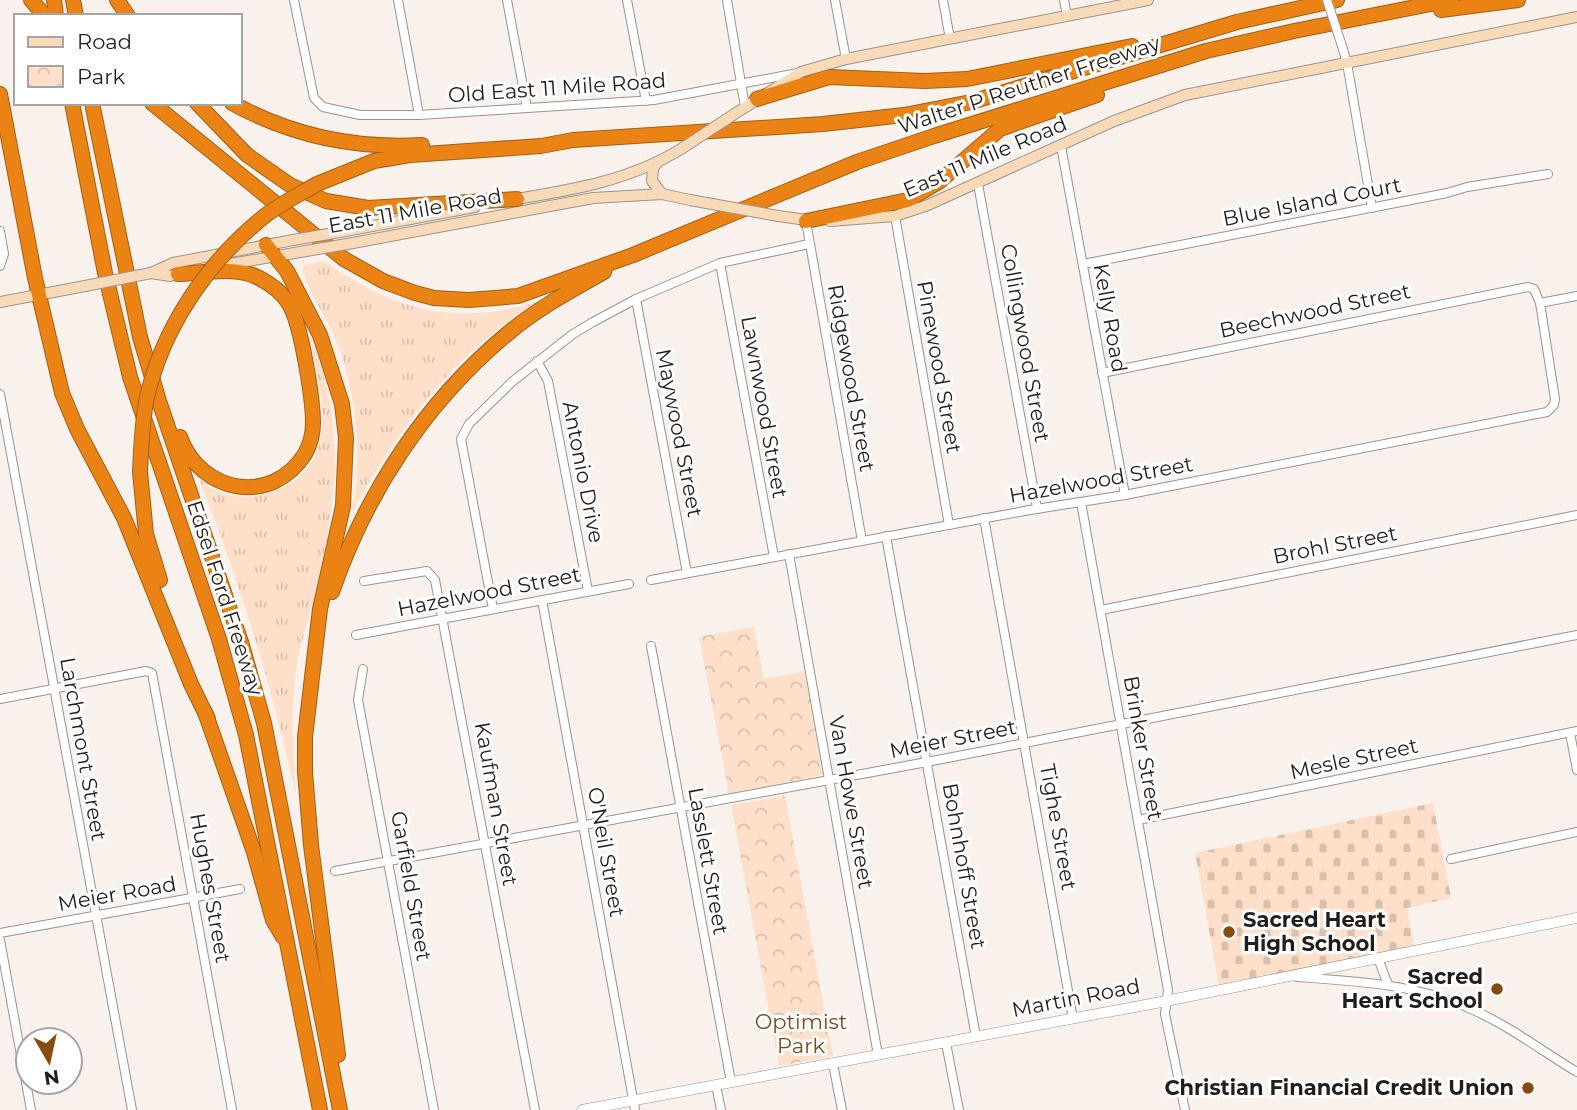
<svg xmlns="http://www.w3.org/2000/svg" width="1577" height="1110" viewBox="0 0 1577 1110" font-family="Montserrat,sans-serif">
  <defs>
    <pattern id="grass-tufts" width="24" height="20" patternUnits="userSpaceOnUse" patternTransform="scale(1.75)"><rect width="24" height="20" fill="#fddfca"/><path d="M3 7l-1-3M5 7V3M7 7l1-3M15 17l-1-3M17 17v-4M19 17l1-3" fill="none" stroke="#d9bfad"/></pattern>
    <pattern id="cemetery-stones" width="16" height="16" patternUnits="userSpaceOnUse" patternTransform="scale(1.75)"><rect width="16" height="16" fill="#fddfca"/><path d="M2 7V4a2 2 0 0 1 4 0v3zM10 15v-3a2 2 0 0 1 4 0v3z" fill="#d9bfad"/></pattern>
    <pattern id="park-crowns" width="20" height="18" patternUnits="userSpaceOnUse" patternTransform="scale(1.75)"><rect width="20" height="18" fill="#fddfca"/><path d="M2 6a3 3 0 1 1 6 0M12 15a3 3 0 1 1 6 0" fill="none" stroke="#d9bfad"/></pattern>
  </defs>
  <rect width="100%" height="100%" fill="#f9f1ec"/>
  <g fill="url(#grass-tufts)">
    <path d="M324,261C394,310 453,327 537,302C455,351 397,430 352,513C363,453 357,389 333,333C323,312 310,293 302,271L304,265Z"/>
    <path d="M309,335C344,417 339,491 319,575C313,603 304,630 298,658C290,703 293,749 296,795C272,687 240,582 199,479C205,483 210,488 217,491C249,507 298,490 315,457C319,448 321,436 322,426C325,399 314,362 309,335Z"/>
  </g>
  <polygon fill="url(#cemetery-stones)" points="1433,803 1451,898 1407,908 1414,946 1219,985 1195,853"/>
  <g fill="url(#park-crowns)">
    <polygon points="754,627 764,679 805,671 823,775 729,794 699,637"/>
    <polygon points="785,796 833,1056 779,1066 731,805"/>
  </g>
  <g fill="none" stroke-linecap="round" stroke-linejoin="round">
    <defs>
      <g id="minor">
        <polyline points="294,0 314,98 323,107 360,115 419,115 654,100 798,73"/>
        <polyline points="398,0 419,115"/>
        <polyline points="507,0 527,108"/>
        <polyline points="627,0 646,101"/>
        <polyline points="727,0 745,107"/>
        <polyline points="835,0 846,59"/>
        <polyline points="943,0 950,39"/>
        <polyline points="1064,0 1067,16"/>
        <polyline points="1342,46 1347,63 1372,208"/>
        <polyline points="1061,146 1125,495"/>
        <polyline points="978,184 1037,508"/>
        <polyline points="895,216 949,525"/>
        <polyline points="806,221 862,541"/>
        <polyline points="0,231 4,254 0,266"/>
        <polyline points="720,263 774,557"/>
        <polyline points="1083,264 1447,193 1467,187 1548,174"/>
        <polyline points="636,299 687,573"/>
        <polyline points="1540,303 1577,296"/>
        <polyline points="537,361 548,381 588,591"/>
        <polyline points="0,394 132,1110"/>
        <polyline points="1081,502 1168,990 1165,1014 1185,1110"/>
        <polyline points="984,518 1073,1019"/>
        <polyline points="886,536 976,1037"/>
        <polyline points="789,554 878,1055"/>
        <polyline points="651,580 1030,510 1125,495 1547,412 1554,405 1555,399 1540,303 1534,289 1528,287 1102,373"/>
        <polyline points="364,581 427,571 435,580 535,1110"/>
        <polyline points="542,600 635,1110"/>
        <polyline points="493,609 461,439 469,424 513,381 573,334 593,322 636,299 720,263 809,244"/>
        <polyline points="1101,610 1577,515"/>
        <polyline points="356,635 629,584"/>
        <polyline points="651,646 731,1082"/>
        <polyline points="363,669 358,700 434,1110"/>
        <polyline points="0,699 146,671 152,673 232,1110"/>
        <polyline points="1570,733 1577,770"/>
        <polyline points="1138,820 1577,731"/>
        <polyline points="1451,859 1577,832"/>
        <polyline points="335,871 927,762 1577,635"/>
        <polyline points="0,933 240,889"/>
        <polyline points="0,940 31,1110"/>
        <polyline points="1378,958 1388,985"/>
        <path d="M1297,977C1355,981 1417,984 1471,1009C1508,1025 1542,1051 1577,1072"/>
        <polyline points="946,1043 959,1110"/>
        <polyline points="833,1064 842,1110"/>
        <polyline points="716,1085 721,1110"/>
      </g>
      <polyline id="tertiary" points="582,1110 1156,1003 1577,918"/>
      <g id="secondary">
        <polyline points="736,113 801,72 846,59 1148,0"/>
        <polyline points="658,162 653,168 652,181 662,194"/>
        <path d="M511,200C571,190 629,181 681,149"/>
        <polyline points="778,216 814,221"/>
        <polyline points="830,221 895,216 928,205 1114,121 1185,95 1577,17"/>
        <polyline points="340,232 475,207"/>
        <polyline points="353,243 593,198 662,194 690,200"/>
        <polyline points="219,266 306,251"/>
        <polyline points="151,273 170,276 183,273"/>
        <polyline points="151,273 173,263 293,240"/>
        <polyline points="0,302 85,286"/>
      </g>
      <g id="motorway">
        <polyline points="31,0 45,16"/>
        <polyline points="54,0 56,16"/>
        <polyline points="73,0 76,16"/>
        <polyline points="117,0 128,16"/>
        <polyline points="1441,10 1518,0"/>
        <polyline points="0,94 35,278 62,393 77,429 124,518 191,684 208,719"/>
        <polyline points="757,99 829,77 925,81 967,79 1132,46"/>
        <polyline points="72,103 105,273 130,377 219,639 246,735 320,1110"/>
        <polyline points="92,103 140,337 159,401 241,642 264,723 340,1110"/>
        <polyline points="152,103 344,259 383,281 415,293 434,298 469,300 518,296 633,255 857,162 934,136 1206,51 1294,31 1451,0"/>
        <polyline points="197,103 247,155 290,185 326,201 368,208 517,199"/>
        <path d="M232,103C290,135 355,149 422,145"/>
        <polyline points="317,184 374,161 410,155 541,146 573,140 823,124 904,115 971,102 1237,22 1337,0"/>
        <polyline points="806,221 908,200 940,181 1000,129 1097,95"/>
        <polyline points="266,245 287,271 320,335 342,404 346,438 343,506 320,609 305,737 305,772 311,845 338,1055"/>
        <path d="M178,274C201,273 235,266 257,277C269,283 282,292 289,304C301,323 313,399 313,423C313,433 310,445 305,454C271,507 200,493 180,437"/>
        <polyline points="140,472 146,534 160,580"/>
        <path d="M332,592C366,493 425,403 506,335C535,310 570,291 604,272"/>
        <polyline points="205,712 254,852 273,920 283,937"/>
      </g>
    </defs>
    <use href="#minor" stroke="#9a938e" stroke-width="10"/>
    <use href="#tertiary" stroke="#9a938e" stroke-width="11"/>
    <use href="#secondary" stroke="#9a938e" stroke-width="12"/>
    <use href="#motorway" stroke="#a35f16" stroke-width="16"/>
    <use href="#minor" stroke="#fff" stroke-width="8"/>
    <use href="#tertiary" stroke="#fff" stroke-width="10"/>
    <use href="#secondary" stroke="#f9dab8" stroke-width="10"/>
    <use href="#motorway" stroke="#ea8314" stroke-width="14"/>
    <defs>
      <polyline id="minor-bridge" points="1327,0 1342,46"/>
      <g id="secondary-bridge">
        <polyline points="681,149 736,113"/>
        <polyline points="690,200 778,216"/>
        <polyline points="293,240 340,232"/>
        <polyline points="306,251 353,243"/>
        <polyline points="85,286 151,273"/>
      </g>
      <path id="motorway-bridge" d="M140,472C141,449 142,425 146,402C161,329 208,261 266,215C282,203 300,194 317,184"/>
    </defs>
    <use href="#minor-bridge" stroke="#9a938e" stroke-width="10" stroke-linecap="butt"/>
    <use href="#secondary-bridge" stroke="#9a938e" stroke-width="12" stroke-linecap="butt"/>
    <use href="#motorway-bridge" stroke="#a35f16" stroke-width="16" stroke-linecap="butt"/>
    <use href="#minor-bridge" stroke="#fff" stroke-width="8"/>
    <use href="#secondary-bridge" stroke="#f9dab8" stroke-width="10"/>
    <use href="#motorway-bridge" stroke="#ea8314" stroke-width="14"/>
  </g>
  <g fill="#894b0c" stroke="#fff" stroke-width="2.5">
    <circle cx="1229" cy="932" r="7"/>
    <circle cx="1497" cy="989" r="7"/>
    <circle cx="1528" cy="1088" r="7"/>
  </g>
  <g text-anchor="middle" stroke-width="6" stroke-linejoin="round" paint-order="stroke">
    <g font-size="21" fill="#201d1b" stroke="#fff">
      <text transform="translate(1029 85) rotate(-18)" y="7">Walter P Reuther Freeway</text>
      <text transform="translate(557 88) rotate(-4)" y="7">Old East 11 Mile Road</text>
      <text transform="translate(985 157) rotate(-23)" y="7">East 11 Mile Road</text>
      <text transform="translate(1312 202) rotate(-11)" y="7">Blue Island Court</text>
      <text transform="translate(415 211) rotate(-10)" y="7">East 11 Mile Road</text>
      <text transform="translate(1315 311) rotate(-12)" y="7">Beechwood Street</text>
      <text transform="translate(1110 318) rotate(80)" y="7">Kelly Road</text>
      <text transform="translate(1025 343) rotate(80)" y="7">Collingwood Street</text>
      <text transform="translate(939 367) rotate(80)" y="7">Pinewood Street</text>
      <text transform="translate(851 378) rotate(80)" y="7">Ridgewood Street</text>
      <text transform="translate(764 407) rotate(80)" y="7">Lawnwood Street</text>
      <text transform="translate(679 433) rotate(79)" y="7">Maywood Street</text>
      <text transform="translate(583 472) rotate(79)" y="7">Antonio Drive</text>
      <text transform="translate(1101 480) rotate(-10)" y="7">Hazelwood Street</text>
      <text transform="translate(1335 545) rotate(-11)" y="7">Brohl Street</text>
      <text transform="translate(489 592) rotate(-11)" y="7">Hazelwood Street</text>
      <text transform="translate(225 598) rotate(72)" y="7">Edsel Ford Freeway</text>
      <text transform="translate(953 739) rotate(-11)" y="7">Meier Street</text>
      <text transform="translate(1143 748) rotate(80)" y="7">Brinker Street</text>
      <text transform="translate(83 749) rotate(80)" y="7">Larchmont Street</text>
      <text transform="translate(1354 759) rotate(-12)" y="7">Mesle Street</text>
      <text transform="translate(851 802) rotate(80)" y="7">Van Howe Street</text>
      <text transform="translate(496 804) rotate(80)" y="7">Kaufman Street</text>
      <text transform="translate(1058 827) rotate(80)" y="7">Tighe Street</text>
      <text transform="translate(606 852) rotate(80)" y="7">O'Neil Street</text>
      <text transform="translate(708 861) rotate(80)" y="7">Lasslett Street</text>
      <text transform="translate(964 866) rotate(80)" y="7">Bohnhoff Street</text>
      <text transform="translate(411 886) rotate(80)" y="7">Garfield Street</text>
      <text transform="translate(210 888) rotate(80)" y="7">Hughes Street</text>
      <text transform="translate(117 894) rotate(-10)" y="7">Meier Road</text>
      <text transform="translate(1076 998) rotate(-11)" y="7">Martin Road</text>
    </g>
    <g font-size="21" font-weight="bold" fill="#201d1b" stroke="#fff" text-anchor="end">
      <text x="1243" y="927" text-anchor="start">Sacred Heart<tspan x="1243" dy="24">High School</tspan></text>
      <text x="1483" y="984">Sacred<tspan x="1483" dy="24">Heart School</tspan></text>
      <text x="1514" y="1095">Christian Financial Credit Union</text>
    </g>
    <g font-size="21" fill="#7a481b" stroke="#fff">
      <text x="801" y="1029">Optimist<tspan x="801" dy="24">Park</tspan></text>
    </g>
  </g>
  <rect x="14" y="14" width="228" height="91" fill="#ffffff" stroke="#a6a5a4" stroke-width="2"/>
  <rect x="28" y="37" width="35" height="10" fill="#f9dab8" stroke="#a6a5a4" stroke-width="2"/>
  <text x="77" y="49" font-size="21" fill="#201d1b">Road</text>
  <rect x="28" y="66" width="35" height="21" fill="url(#park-crowns)" stroke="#a6a5a4" stroke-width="2"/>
  <text x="77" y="84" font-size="21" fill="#201d1b">Park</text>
  <g transform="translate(49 1061) rotate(171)"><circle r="33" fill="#ffffff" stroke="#a6a5a4" stroke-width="2"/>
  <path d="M0-5L12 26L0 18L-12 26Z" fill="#894b0c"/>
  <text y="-10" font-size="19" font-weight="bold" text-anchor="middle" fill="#201d1b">N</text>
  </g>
</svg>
